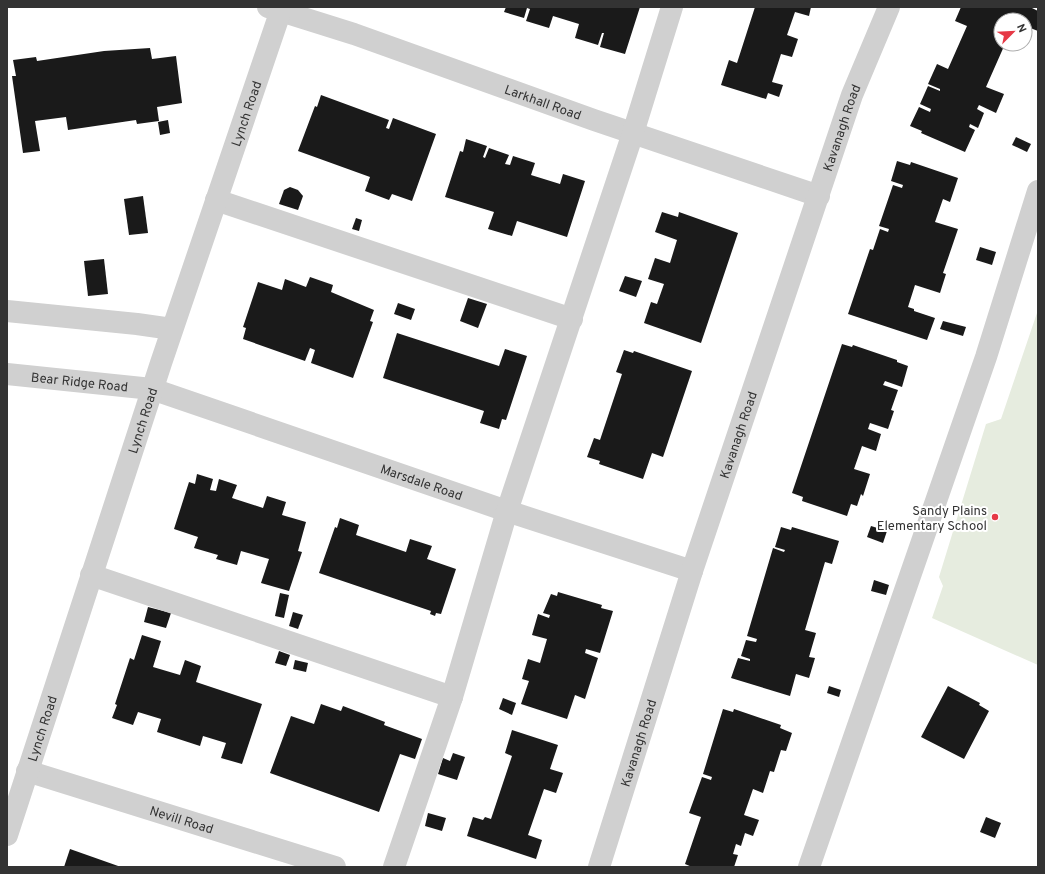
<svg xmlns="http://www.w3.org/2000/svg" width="1045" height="874" viewBox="0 0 1045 874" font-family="Overpass,sans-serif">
  <rect width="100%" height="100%" fill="#fff"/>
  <polygon fill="#e6ecdf" points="1038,310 1038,665 932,618 943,586 939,577 986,424 1001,419"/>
  <g fill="#1a1a1a">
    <polygon points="506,7 640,7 625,54 600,47 604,33 602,33 598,45 575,38 579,24 553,16 549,28 526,21 530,9 527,8 524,18 504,12"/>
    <polygon points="755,7 811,7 809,16 795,12 787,35 798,39 792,57 781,54 772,82 783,85 779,97 768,93 766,99 721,85 729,60 737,63"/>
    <polygon points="961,7 1030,7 1038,11 1038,31 1025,26 1025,20 1001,20 1001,44 1005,44 986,87 1004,94 996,113 979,105 977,109 984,113 978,128 970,124 969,127 975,130 965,152 921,133 922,131 910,126 919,107 930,112 931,109 920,104 928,86 940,91 940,89 928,84 937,64 948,69 967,26 955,21"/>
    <polygon points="150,48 152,59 176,56 182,103 157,107 159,121 137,124 136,120 68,130 66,117 35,121 40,151 23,153 12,76 16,76 13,60 36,57 37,61 104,51"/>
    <polygon points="321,95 389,120 386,128 389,129 393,118 436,134 412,201 392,194 389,200 365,191 370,177 298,151 315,106 317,107"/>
    <polygon points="168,120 170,133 160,135 158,122"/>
    <polygon points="1016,137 1031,144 1027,152 1012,145"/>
    <polygon points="466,139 487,146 483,157 485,158 489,148 509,155 505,164 510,165 513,156 535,163 531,175 560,184 563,174 585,181 567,237 517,221 512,236 488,229 494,212 445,197 460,151 463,152"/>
    <polygon points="897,161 910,165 911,162 958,178 950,202 943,199 935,222 958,229 943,273 946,274 940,293 915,285 908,307 914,309 914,311 935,318 927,340 848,314 870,249 873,250 880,229 888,232 889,229 879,226 893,185 902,188 903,185 891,181"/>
    <polygon points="290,187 298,190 303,196 298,210 279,204 284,190"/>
    <polygon points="143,196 148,233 129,235 124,199"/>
    <polygon points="662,212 678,217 679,212 738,233 701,343 644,323 651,302 657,304 664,284 648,279 655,258 670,263 677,240 655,232"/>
    <polygon points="356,218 362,220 359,231 352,229"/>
    <polygon points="980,247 996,252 992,265 976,260"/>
    <polygon points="104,259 108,294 88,296 84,261"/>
    <polygon points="625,276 642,281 636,297 619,291"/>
    <polygon points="310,277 333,285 331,292 374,310 370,321 373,322 353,378 311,363 315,350 310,348 305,361 243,339 246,328 243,327 258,282 282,290 285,279 306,287"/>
    <polygon points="468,298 487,304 478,328 460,321"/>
    <polygon points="398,303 415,309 411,320 394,314"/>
    <polygon points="943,321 966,327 963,336 940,329"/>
    <polygon points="397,333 499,366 505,349 527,356 506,420 502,419 499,429 480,423 484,411 383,378"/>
    <polygon points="842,344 852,347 853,345 897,360 897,362 908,366 902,387 885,381 883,385 898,390 891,410 894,411 888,429 870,423 868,429 881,434 876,451 862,446 854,469 870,474 863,496 861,494 857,506 851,504 847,516 802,501 803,497 792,493"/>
    <polygon points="624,350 633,353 634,351 692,371 663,457 652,453 643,479 599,464 600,461 587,457 594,438 600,440 622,374 616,372"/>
    <polygon points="197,474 213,479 210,490 216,491 219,479 237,485 232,498 263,508 267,496 286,502 282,515 306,522 298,551 302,552 289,591 261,583 269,559 241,551 237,565 216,559 218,555 194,548 198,537 174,529 189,482 195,484"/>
    <polygon points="340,518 359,525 356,535 406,552 410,539 432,546 427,559 456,569 441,614 436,613 435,616 430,614 431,611 319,573 335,527 337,528"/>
    <polygon points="871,526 887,531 883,543 867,537"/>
    <polygon points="781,527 791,530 792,527 839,541 832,564 825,562 805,630 816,633 809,657 815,658 809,678 796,674 790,696 731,678 738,658 750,661 750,659 741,656 746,640 756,642 757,639 747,636 773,548 784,552 785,550 775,547"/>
    <polygon points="874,580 889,585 886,595 871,591"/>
    <polygon points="558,592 602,605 601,608 613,611 600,653 586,649 585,653 598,658 585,699 575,695 567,719 521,704 529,681 522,679 528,659 540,663 547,639 532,635 538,614 549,618 550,615 543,613 551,594 557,596"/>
    <polygon points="280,593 289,595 284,618 275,616"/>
    <polygon points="148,607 171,613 166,628 144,622"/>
    <polygon points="293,612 303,615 298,629 289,626"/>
    <polygon points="142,635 161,641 153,667 180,675 185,660 201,666 196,682 262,704 242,764 221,758 226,743 203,736 200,746 157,732 161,719 138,712 133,725 112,718 117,705 115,704 130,658 134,660"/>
    <polygon points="279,651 290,655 286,666 275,663"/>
    <polygon points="295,660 308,663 306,672 293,669"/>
    <polygon points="829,686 841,690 839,697 827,693"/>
    <polygon points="948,686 980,703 979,705 989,711 964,759 921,737"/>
    <polygon points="503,698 516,703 512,715 499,709"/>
    <polygon points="321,704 341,711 343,706 385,722 384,725 422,739 415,759 400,754 379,812 270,773 291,716 314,724"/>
    <polygon points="723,709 733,712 734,709 781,725 780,728 792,733 786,751 781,750 774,772 770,771 763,793 753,789 744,815 759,820 753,836 745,833 741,846 736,844 733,854 738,855 734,867 692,867 685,864 701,817 689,813 702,777 711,780 712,777 703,774"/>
    <polygon points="512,730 558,745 550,769 563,773 556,793 544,789 528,835 542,840 536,859 467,836 473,817 483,820 485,817 491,819 512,756 505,753"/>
    <polygon points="453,753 465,757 457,780 438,774 443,758 450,761"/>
    <polygon points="428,813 446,818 442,831 425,826"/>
    <polygon points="986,817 1001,823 995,838 980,832"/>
    <polygon points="70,849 121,867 64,867"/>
  </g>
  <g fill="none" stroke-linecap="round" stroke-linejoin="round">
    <g stroke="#d0d0d0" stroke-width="22">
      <path id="s1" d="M268,7L354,34L594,120L819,196"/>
      <polyline points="216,200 572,319"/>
      <polyline points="7,311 137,324 172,329"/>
      <path id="s2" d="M7,374L152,389L507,511L692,571"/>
      <polyline points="91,575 452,697"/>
      <path id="s3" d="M27,771L335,867"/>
      <path id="s4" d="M7,835L161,363L282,7"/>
      <polyline points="394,867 452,697 507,511 633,133 672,7"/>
      <path id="s5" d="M599,867L692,571L852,95L889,7"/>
      <polyline points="809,867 986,357 1038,191"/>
    </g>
  </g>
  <circle fill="#e63946" stroke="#fff" stroke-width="1.5" cx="995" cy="517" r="4"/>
  <g text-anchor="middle" stroke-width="4" stroke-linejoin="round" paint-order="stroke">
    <g font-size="13" fill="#333" stroke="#fff">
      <text dy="5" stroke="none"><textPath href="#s1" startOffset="291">Larkhall Road</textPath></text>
      <text dy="5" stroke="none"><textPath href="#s4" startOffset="760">Lynch Road</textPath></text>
      <text dy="5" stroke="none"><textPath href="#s5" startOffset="778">Kavanagh Road</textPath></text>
      <text dy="5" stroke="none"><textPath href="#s2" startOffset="73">Bear Ridge Road</textPath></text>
      <text dy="5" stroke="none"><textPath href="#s4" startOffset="436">Lynch Road</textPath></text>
      <text dy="5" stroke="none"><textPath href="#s5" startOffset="454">Kavanagh Road</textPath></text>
      <text dy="5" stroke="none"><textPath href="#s2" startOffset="431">Marsdale Road</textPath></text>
      <text dy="5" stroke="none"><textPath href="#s4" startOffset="112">Lynch Road</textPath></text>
      <text dy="5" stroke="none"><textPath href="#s5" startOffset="130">Kavanagh Road</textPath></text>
      <text dy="5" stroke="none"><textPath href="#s3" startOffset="162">Nevill Road</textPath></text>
    </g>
    <g font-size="13" fill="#333" stroke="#fff" text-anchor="end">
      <text x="987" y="515">Sandy Plains<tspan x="987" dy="15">Elementary School</tspan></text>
    </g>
  </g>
  <rect width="1045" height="874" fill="none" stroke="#333333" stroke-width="16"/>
  <g transform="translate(1013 32) rotate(66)"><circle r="19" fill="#ffffff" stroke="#adadad"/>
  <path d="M0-3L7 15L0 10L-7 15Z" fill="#e63946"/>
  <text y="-6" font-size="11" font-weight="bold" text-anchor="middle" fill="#333333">N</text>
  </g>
</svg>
